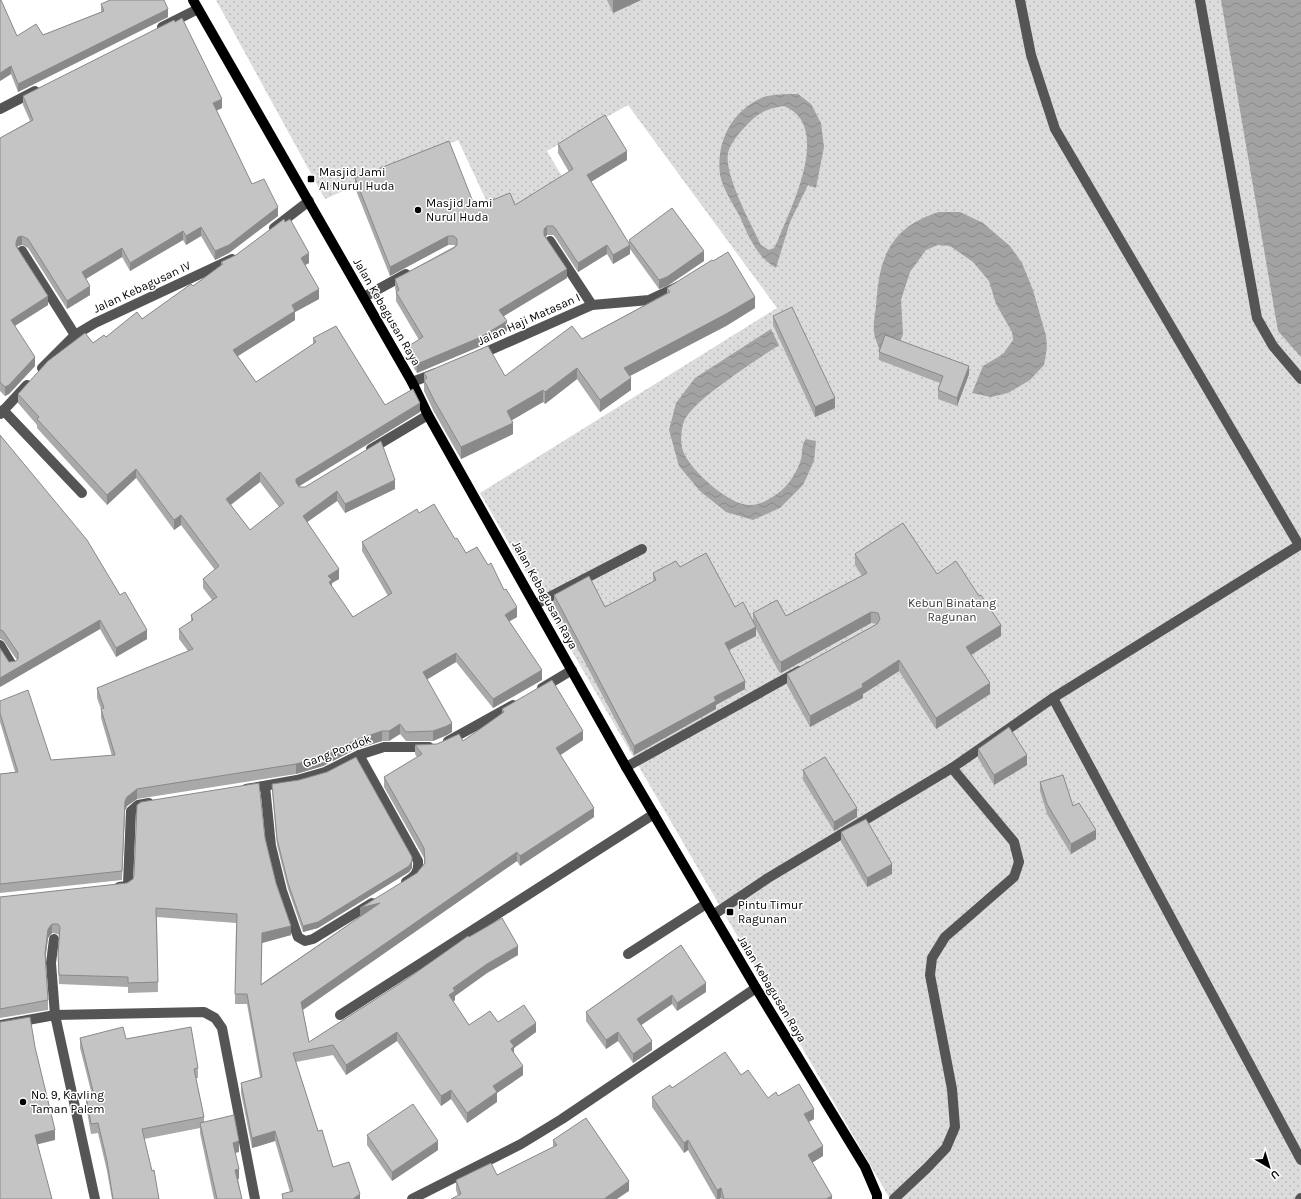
<svg xmlns="http://www.w3.org/2000/svg" width="1301" height="1199" viewBox="0 0 1301 1199" font-family="Karla,sans-serif">
  <defs>
    <pattern id="park-dots" width="8" height="8" patternUnits="userSpaceOnUse"><rect width="8" height="8" fill="#dcdcdc"/><path d="M2 2h.1M6 6h.1" fill="none" stroke="#bbb" stroke-width="1.8" stroke-linecap="round"/></pattern>
    <pattern id="water-waves" width="16" height="10" patternUnits="userSpaceOnUse"><rect width="16" height="10" fill="#a3a3a3"/><path d="M0 5q4-4 8 0t8 0" fill="none" stroke="#8b8b8b"/></pattern>
  </defs>
  <rect width="100%" height="100%" fill="#fff"/>
  <polygon fill="url(#park-dots)" points="216,0 1301,0 1301,1199 890,1199 480,493 777,308 628,105 547,151 566,183 493,215 458,140 325,199"/>
  <g fill="url(#water-waves)" fill-rule="evenodd">
    <polygon points="1221,0 1301,0 1301,357 1278,331"/>
    <path d="M798,94L811,104L821,123L824,147L816,188L808,185L790,222L776,268C756,256 749,237 740,217C734,206 722,187 720,175C716,141 732,110 764,97C774,94 787,94 798,94ZM784,106C833,126 791,207 778,240L774,248L769,250L761,245C751,224 724,175 728,153C730,144 739,133 745,127C758,113 765,109 784,106Z"/>
    <path d="M939,212H960L983,223L1010,246L1022,263L1033,290L1046,336L1047,347L1044,365L1030,380L1008,393L991,397L972,393L983,366L1003,354L1013,340L1012,332L996,304L989,281L973,262L950,246L938,245L926,250L910,272L901,300L903,334L900,342L883,360C881,352 877,345 875,337C872,328 875,315 876,306C879,258 889,228 939,212Z"/>
    <path d="M771,329L779,345C757,360 694,399 684,421C681,430 680,442 683,451C690,470 729,505 749,505C761,506 773,497 782,490C790,483 798,470 801,459C803,452 801,445 806,439L816,441L814,461L803,485L780,508L753,520L726,512L700,491L679,466L669,430L676,403L695,378Z"/>
  </g>
  <g fill="none" stroke-linecap="round" stroke-linejoin="round">
    <g stroke="#555" stroke-width="10">
      <polyline points="1020,0 1031,55 1055,129 1299,545"/>
      <polyline points="1200,0 1257,318 1273,346 1301,379"/>
      <polyline points="162,27 198,9"/>
      <polyline points="0,109 35,91"/>
      <polyline points="274,228 309,201"/>
      <polyline points="550,241 592,305"/>
      <polyline points="22,251 75,335"/>
      <polyline points="364,297 406,274"/>
      <polyline points="479,355 592,305 649,300 679,286"/>
      <polyline points="42,368 75,335 95,323 232,259"/>
      <polyline points="412,382 436,373"/>
      <polyline points="3,410 82,493"/>
      <polyline points="0,414 27,385"/>
      <polyline points="371,449 428,415"/>
      <polyline points="536,604 642,549"/>
      <polyline points="0,645 12,665"/>
      <polyline points="542,688 572,670"/>
      <polyline points="1053,698 1301,1160"/>
      <polyline points="448,741 513,705"/>
      <path d="M359,755L418,861C419,872 415,876 406,882"/>
      <polyline points="626,767 799,671"/>
      <polyline points="265,786 271,846 282,891 298,937 305,941 313,939 372,903"/>
      <polyline points="246,789 297,780 325,772 359,755 384,747 429,747"/>
      <polyline points="119,887 126,886 128,884 131,811 138,805 149,803"/>
      <polyline points="713,915 768,878 952,768 1053,698 1301,544"/>
      <polyline points="54,939 51,963 55,1015 95,1199"/>
      <polyline points="628,954 706,904"/>
      <polyline points="340,1015 654,814"/>
      <polyline points="0,1025 55,1015 204,1012 215,1018 222,1028 255,1199"/>
      <polyline points="412,1199 521,1144 562,1119 756,988"/>
      <polyline points="894,1199 927,1168 946,1148 955,1127 952,1089 930,975 932,958 945,937 1014,877 1019,862 1014,842 952,768"/>
      <polyline points="1300,1199 1301,1198"/>
    </g>
    <polyline stroke="#000" stroke-width="10" points="193,0 412,382 428,415 626,767 756,988 865,1167 877,1195 877,1199"/>
  </g>
  <g fill="#a9a9a9" fill-rule="evenodd">
    <polygon points="607,0 641,0 613,13"/>
    <polygon points="101,4 168,17 18,92 11,74 0,81 17,36 43,35 101,12"/>
    <polygon points="23,96 222,108 216,111 252,184 278,216 229,253 215,260 201,236 186,245 183,240 130,271 122,257 86,279 90,295 67,309 28,248 22,245 18,246 17,247 48,305 15,326 35,366 9,394 5,396 0,391 0,138 30,121 23,105"/>
    <polygon points="558,144 627,160 591,182 629,244 629,240 704,261 667,286 659,289 630,249 630,254 613,264 607,254 578,272 555,237 553,235 547,235 546,237 567,278 504,316 507,331 481,346 417,373 407,357 407,347 419,340 396,301 396,292 395,288 395,279 455,246 454,245 448,245 390,276 355,188 355,178 475,207 515,205 569,172 558,153"/>
    <path d="M221,262L309,263L305,265L319,299L295,312V320L238,356L256,382L313,344V338L385,405L420,412L298,487L395,489L345,513L337,501L307,522L339,579L332,583V587L353,617L388,596L362,551V542L419,513L455,539L517,617L509,621L542,680L493,708L456,662L427,679L452,732L447,735L433,741H406L400,734L389,741H382L356,749L323,766L296,774L137,799L127,806L125,810L122,880L0,893V774L15,772L0,722V701L51,760L112,756L101,718V709L97,698V688L188,651L179,639V629L191,621V615L212,600L203,588V579L215,570L181,525L174,530L136,478L107,505L37,428V425L18,403V394L93,343L142,319L193,286L221,265ZM260,482L279,507L250,530L231,505Z"/>
    <polygon points="667,288 755,308 726,326 630,376 631,390 600,412 577,379 545,404 543,402 512,420 513,434 461,459 434,412 424,391 424,373 505,376 582,339 667,293"/>
    <polygon points="773,316 835,408 815,417 773,325"/>
    <polygon points="879,352 969,374 957,406 938,399 938,390 940,383 879,360"/>
    <polygon points="0,435 120,595 147,639 116,657 100,629 0,687 9,662 16,661 17,660 3,640 0,639"/>
    <polygon points="855,554 937,574 1001,636 971,655 990,694 936,729 899,671 863,694 863,698 810,727 787,685 787,674 877,624 871,623 781,673 779,672 756,629 756,636 729,650 745,689 716,705 716,709 634,755 554,604 554,595 605,607 653,582 653,573 680,567 735,607 753,622 753,613 786,616 862,576 855,565"/>
    <polygon points="502,709 583,740 560,755 594,817 520,866 517,861 303,1010 309,1042 407,979 469,937 518,955 487,973 455,996 455,1000 453,1002 469,1025 498,1022 536,1032 514,1048 514,1053 523,1075 497,1093 497,1102 467,1123 451,1099 441,1106 397,1041 346,1075 333,1055 296,1062 318,1131 333,1167 360,1199 282,1199 282,1194 290,1192 275,1141 252,1148 241,1093 241,1083 260,1077 247,1004 235,1004 236,923 157,917 158,992 128,993 128,987 59,984 58,963 58,954 59,936 58,934 52,933 48,938 45,959 48,1000 48,1010 0,1018 0,897 127,883 265,838 276,883 291,935 262,943 261,984 360,917 417,873 424,864 424,858 384,787 384,777 417,757 415,754 415,745 437,744 463,741 502,714"/>
    <polygon points="978,749 1027,765 994,785 978,758"/>
    <polygon points="803,770 857,817 834,831 803,780"/>
    <polygon points="1040,782 1096,839 1071,854 1047,814 1040,791"/>
    <polygon points="272,784 412,868 409,872 318,928 303,932 288,889 277,845 272,791"/>
    <polygon points="841,832 892,874 867,887 841,842"/>
    <polygon points="681,945 706,992 677,1011 672,1004 641,1025 652,1050 633,1063 618,1041 606,1049 586,1021 586,1012"/>
    <polygon points="80,1038 126,1039 198,1068 198,1078 196,1078 204,1117 204,1122 239,1152 235,1153 239,1179 238,1179 242,1199 214,1199 200,1133 200,1128 144,1139 159,1199 112,1199 107,1171 98,1133 91,1134 86,1106 86,1096 92,1095 80,1048"/>
    <polygon points="741,1075 768,1098 778,1096 814,1119 809,1122 823,1156 812,1163 832,1199 721,1199 721,1198 719,1199 716,1199 688,1150 684,1153 652,1107 652,1097 672,1088"/>
    <polygon points="367,1135 438,1150 392,1181 367,1145"/>
    <polygon points="553,1140 629,1191 458,1196 456,1190 456,1180 497,1175 553,1147"/>
  </g>
  <g fill="#898989">
    <polygon points="613,0 641,0 613,13"/>
    <polygon points="168,9 168,17 18,92 18,84"/>
    <polygon points="11,66 11,74 0,81 0,73"/>
    <polygon points="222,99 222,108 213,112 213,103"/>
    <polygon points="627,151 627,160 587,184 587,175"/>
    <polygon points="278,207 278,216 229,253 215,260 215,251"/>
    <polygon points="547,226 547,235 544,238 544,229"/>
    <polygon points="201,227 201,236 186,245 186,236"/>
    <polygon points="183,231 183,240 130,271 130,263"/>
    <polygon points="22,236 22,245 18,246 16,251 16,242 18,237"/>
    <polygon points="448,236 448,245 390,276 390,267"/>
    <polygon points="607,245 607,254 578,272 578,263"/>
    <polygon points="630,245 630,254 613,264 613,255"/>
    <polygon points="122,248 122,257 82,281 82,272"/>
    <polygon points="704,251 704,261 667,286 659,289 659,280"/>
    <polygon points="309,253 309,263 301,267 301,258"/>
    <polygon points="567,269 567,278 499,319 499,310"/>
    <polygon points="90,286 90,295 67,309 67,301"/>
    <polygon points="319,289 319,299 295,312 295,320 233,359 233,350 292,305"/>
    <polygon points="48,296 48,305 11,328 11,320"/>
    <polygon points="755,297 755,308 726,326 624,379 624,368"/>
    <polygon points="507,321 507,331 481,346 417,373 417,364"/>
    <polygon points="35,357 35,366 9,394 5,396 5,387"/>
    <polygon points="969,366 969,374 957,406 957,398"/>
    <polygon points="577,368 577,379 545,404 545,392"/>
    <polygon points="631,378 631,390 600,412 600,400"/>
    <polygon points="543,390 543,402 507,423 507,411"/>
    <polygon points="835,398 835,408 815,417 815,407"/>
    <polygon points="420,403 420,412 296,488 296,479"/>
    <polygon points="513,423 513,434 461,459 461,447"/>
    <polygon points="136,469 136,478 107,505 107,495"/>
    <polygon points="260,472 260,482 226,508 226,499"/>
    <polygon points="395,480 395,489 345,513 345,504"/>
    <polygon points="337,491 337,501 303,525 303,516"/>
    <polygon points="181,515 181,525 174,530 174,520"/>
    <polygon points="339,569 339,579 332,583 332,590 329,592 328,576"/>
    <polygon points="517,607 517,617 505,624 505,615"/>
    <polygon points="871,612 871,623 781,673 781,662"/>
    <polygon points="100,620 100,629 0,687 0,678"/>
    <polygon points="1001,625 1001,636 966,658 966,647"/>
    <polygon points="756,627 756,636 725,652 725,643"/>
    <polygon points="147,630 147,639 116,657 116,648"/>
    <polygon points="456,653 456,662 423,682 423,672"/>
    <polygon points="899,660 899,671 863,694 863,698 810,727 810,716 862,684"/>
    <polygon points="542,670 542,680 493,708 493,699"/>
    <polygon points="745,681 745,689 716,705 716,709 634,755 634,746 714,697"/>
    <polygon points="990,683 990,694 936,729 936,718"/>
    <polygon points="452,723 452,732 447,735 433,741 433,731"/>
    <polygon points="400,724 400,734 389,741 389,731"/>
    <polygon points="382,731 382,741 356,749 323,766 296,774 296,764 356,740"/>
    <polygon points="583,731 583,740 556,758 556,748"/>
    <polygon points="1027,755 1027,765 994,785 994,775"/>
    <polygon points="137,789 137,799 127,806 125,810 122,880 125,801 127,797"/>
    <polygon points="594,808 594,817 520,866 520,856"/>
    <polygon points="857,808 857,817 834,831 834,822"/>
    <polygon points="1096,830 1096,839 1071,854 1071,844"/>
    <polygon points="517,852 517,861 301,1011 301,1002"/>
    <polygon points="412,861 412,868 409,872 318,928 303,932 303,926"/>
    <polygon points="892,864 892,874 867,887 867,878"/>
    <polygon points="380,903 360,918 360,908"/>
    <polygon points="52,924 52,933 48,938 45,962 45,953 48,929"/>
    <polygon points="291,926 291,935 262,943 262,933"/>
    <polygon points="518,946 518,955 487,973 455,996 455,1000 449,1005 449,995 453,988 487,964"/>
    <polygon points="706,983 706,992 677,1011 677,1003"/>
    <polygon points="672,995 672,1004 637,1028 637,1019"/>
    <polygon points="536,1023 536,1032 514,1048 514,1056 511,1058 510,1041"/>
    <polygon points="397,1032 397,1041 346,1075 346,1065"/>
    <polygon points="618,1032 618,1041 606,1049 606,1040"/>
    <polygon points="652,1041 652,1050 633,1063 633,1054"/>
    <polygon points="523,1066 523,1075 497,1093 497,1102 467,1123 467,1113 493,1086"/>
    <polygon points="451,1090 451,1099 441,1106 441,1096"/>
    <polygon points="814,1109 814,1119 804,1124 804,1114"/>
    <polygon points="55,1130 55,1140 35,1145 35,1135"/>
    <polygon points="275,1131 275,1141 252,1148 252,1138"/>
    <polygon points="688,1140 688,1150 684,1153 684,1143"/>
    <polygon points="239,1141 239,1152 233,1153 233,1143"/>
    <polygon points="438,1141 438,1150 392,1181 392,1172"/>
    <polygon points="823,1146 823,1156 808,1165 808,1155"/>
    <polygon points="239,1169 239,1179 235,1180 235,1170"/>
    <polygon points="629,1181 629,1191 617,1199 604,1199"/>
    <polygon points="721,1188 721,1198 719,1199 717,1199 717,1190"/>
    <polygon points="360,1194 360,1199 353,1199"/>
    <polygon points="832,1196 832,1199 826,1199"/>
  </g>
  <g fill="#c4c4c4" stroke="#898989" fill-rule="evenodd">
    <polygon points="0,0 1,0 17,36 36,24 43,35 104,11 101,4 110,0 164,0 168,9 18,84 11,66 0,73"/>
    <polygon points="182,18 222,99 213,103 252,184 264,179 278,207 229,245 215,251 201,227 186,236 183,231 130,263 122,248 82,272 90,286 67,301 28,239 22,236 18,237 16,242 16,246 48,296 11,320 35,357 9,385 5,387 0,382 0,138 33,120 23,96 174,20 175,22"/>
    <polygon points="605,115 627,151 587,175 630,245 613,255 607,245 578,263 555,228 553,226 547,226 544,229 544,235 567,269 499,310 507,321 481,337 417,364 407,347 423,337 396,292 399,290 395,279 454,248 457,245 457,239 454,236 448,236 390,267 355,178 449,141 475,207 510,193 515,205 573,169 558,144"/>
    <polygon points="672,208 704,251 667,277 659,280 629,240"/>
    <path d="M284,219L285,222L290,219L309,253L301,258L319,289L292,305L295,311L233,350L256,382L316,342L313,338L336,326L385,405L413,389L420,403L296,479V482L299,487H305L381,441L395,480L345,504L337,491L303,516L339,569L328,576L332,580L329,582L353,617L392,593L362,542L417,509L419,513L434,504L455,539L457,538L466,553L477,547L488,565L491,563L504,590L506,589L517,607L505,615L542,670L493,699L456,653L423,672L452,723L447,726L433,731L406,732L400,724L389,731H382L356,740L323,757L296,764L137,789L127,797L125,801L122,871L0,884V774L18,772L0,713V701L28,690L51,760L115,755L101,709L104,708L97,688L193,649L179,629L193,620L191,615L217,597L203,579L219,566L181,515L174,520L136,469L107,495L37,419L39,417L18,394L48,361L85,333L93,343L104,335L106,337L137,312L142,319L191,284L193,286L223,264L221,262L236,255ZM260,472L284,503L250,530L226,499Z"/>
    <polygon points="728,252 755,297 726,314 624,368 631,378 600,400 577,368 545,392 543,390 507,411 513,423 461,447 434,400 424,380 427,378 424,373 488,346 505,376 572,326 582,339 670,292 667,288 712,260 713,261"/>
    <polygon points="792,307 835,398 815,407 773,316"/>
    <polygon points="885,335 969,366 957,398 938,390 943,376 879,352"/>
    <polygon points="0,435 87,540 120,595 125,592 147,630 116,648 100,620 0,678 0,648 9,662 16,661 18,659 18,653 3,631 0,630"/>
    <polygon points="903,523 937,574 956,561 979,596 981,595 1001,625 966,647 990,683 936,718 899,660 862,684 863,687 810,716 787,674 877,624 880,619 878,613 871,612 781,662 779,661 753,613 777,600 786,616 867,573 855,554"/>
    <polygon points="706,553 735,607 743,602 756,627 725,643 745,681 714,697 716,701 634,746 554,595 589,576 605,607 656,580 653,573 676,561 680,567"/>
    <polygon points="552,680 583,731 556,748 594,808 520,856 517,852 301,1002 309,1042 407,979 468,936 469,937 502,918 518,946 487,964 453,988 455,991 449,995 469,1025 490,1011 498,1022 524,1005 536,1023 510,1041 514,1046 511,1049 523,1066 493,1086 497,1092 467,1113 451,1090 441,1096 397,1032 346,1065 333,1045 293,1053 318,1131 322,1130 333,1167 349,1162 360,1194 353,1199 283,1199 282,1194 293,1191 275,1131 252,1138 241,1083 262,1077 247,994 235,994 237,914 156,908 158,982 128,983 128,977 59,975 58,954 60,927 58,924 52,924 48,929 45,953 48,1000 0,1009 0,897 127,883 133,879 134,875 137,805 141,802 259,783 265,838 276,883 291,926 262,933 261,985 380,903 360,908 417,873 425,863 424,848 384,777 422,754 415,745 437,744 459,734 463,741 504,712 502,709"/>
    <polygon points="1009,727 1027,755 994,775 978,749"/>
    <polygon points="356,757 412,857 412,861 409,866 318,922 303,926 288,883 277,839 272,784 299,780 327,772"/>
    <polygon points="825,757 857,808 834,822 803,770"/>
    <polygon points="1063,775 1073,806 1079,803 1096,830 1071,844 1047,804 1040,782"/>
    <polygon points="866,819 892,864 867,878 841,832"/>
    <polygon points="681,945 706,983 677,1003 672,995 637,1019 652,1041 633,1054 618,1032 606,1040 586,1012"/>
    <polygon points="30,1017 35,1047 55,1130 35,1135 52,1199 0,1199 0,1022"/>
    <polygon points="123,1027 126,1039 191,1027 198,1068 194,1069 204,1117 142,1129 152,1171 154,1170 159,1199 113,1199 107,1161 98,1123 91,1124 86,1096 94,1095 80,1038"/>
    <polygon points="725,1052 741,1075 748,1070 768,1098 776,1092 778,1096 799,1084 814,1109 804,1114 823,1146 808,1155 832,1196 826,1199 724,1199 721,1188 717,1190 688,1140 684,1143 652,1097 670,1085 672,1088"/>
    <polygon points="413,1104 438,1141 392,1172 367,1135"/>
    <polygon points="234,1115 239,1141 233,1143 239,1169 235,1170 242,1199 217,1199 200,1123"/>
    <polygon points="586,1118 629,1181 604,1199 451,1199 461,1194 456,1180 491,1163 497,1175 557,1145 553,1140"/>
  </g>
  <g fill="#000" stroke="#fff" stroke-width="1.5">
    <rect x="307" y="175" width="8" height="8" rx="2"/>
    <circle cx="418" cy="210" r="4"/>
    <rect x="726" y="908" width="8" height="8" rx="2"/>
    <circle cx="23" cy="1102" r="4"/>
  </g>
  <g text-anchor="middle" stroke-width="3" stroke-linejoin="round" paint-order="stroke">
    <g font-size="12" fill="#000" stroke="#fff" text-anchor="start">
      <text x="319" y="176">Masjid Jami<tspan x="319" dy="14">Al Nurul Huda</tspan></text>
      <text x="426" y="207">Masjid Jami<tspan x="426" dy="14">Nurul Huda</tspan></text>
      <text x="738" y="909">Pintu Timur<tspan x="738" dy="14">Ragunan</tspan></text>
      <text x="31" y="1099">No. 9, Kavling<tspan x="31" dy="14">Taman Palem</tspan></text>
    </g>
    <g font-size="12" fill="#000" stroke="#fff">
      <text transform="translate(142 287) rotate(-25)" y="4">Jalan Kebagusan IV</text>
      <text transform="translate(387 312) rotate(60)" y="4">Jalan Kebagusan Raya</text>
      <text transform="translate(529 319) rotate(-24)" y="4">Jalan Haji Matasan I</text>
      <text transform="translate(545 595) rotate(61)" y="4">Jalan Kebagusan Raya</text>
      <text transform="translate(337 751) rotate(-21)" y="4">Gang Pondok</text>
      <text transform="translate(772 989) rotate(59)" y="4">Jalan Kebagusan Raya</text>
    </g>
    <g font-size="12" fill="#333" stroke="#fff">
      <text x="952" y="607">Kebun Binatang<tspan x="952" dy="14">Ragunan</tspan></text>
    </g>
  </g>
  <g transform="translate(1269 1167) rotate(142)" stroke="#ffffff" stroke-width="3" paint-order="stroke">
  <path d="M0-3L7 15L0 10L-7 15Z" fill="#000000"/>
  <text y="-6" font-size="11" font-weight="bold" text-anchor="middle" fill="#000000">U</text>
  </g>
</svg>
